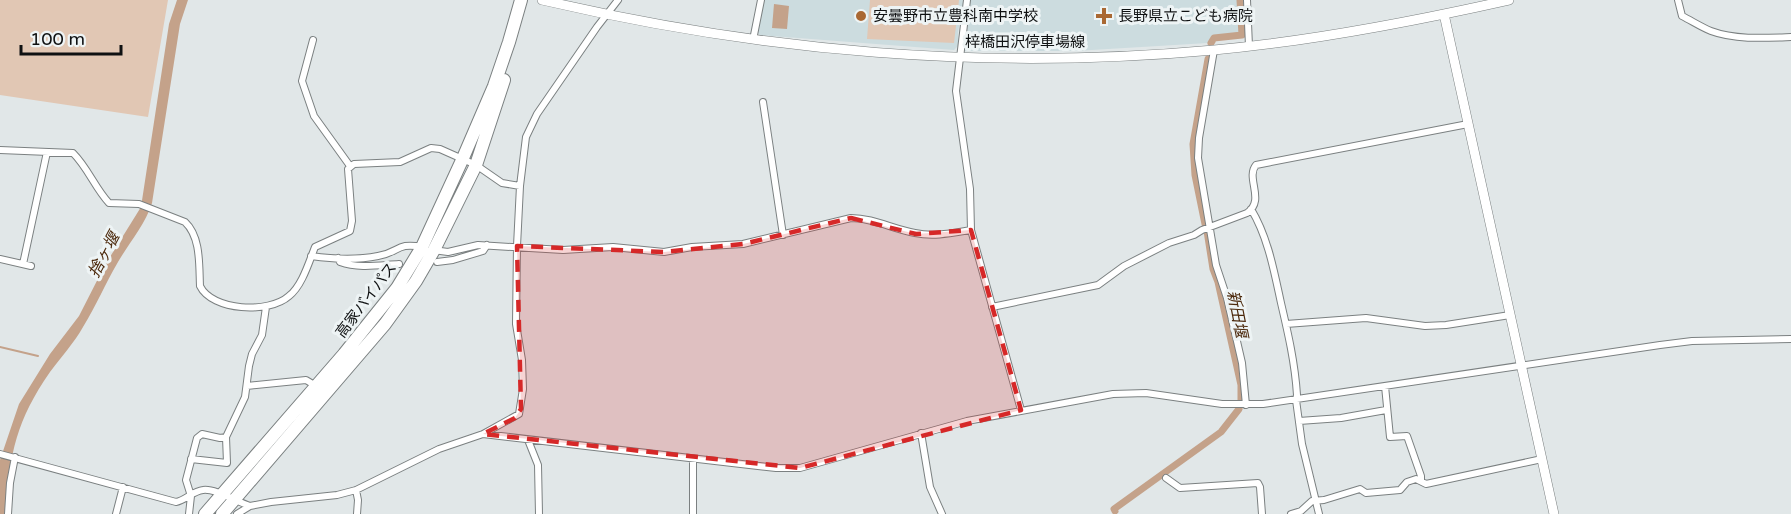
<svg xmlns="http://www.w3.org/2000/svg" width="1791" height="514" viewBox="0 0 1791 514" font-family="'Varela Round','Noto Sans JP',sans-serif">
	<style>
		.built { fill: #ccdcdf }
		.green { fill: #e1c7b4 }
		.water { fill: #c4a28a }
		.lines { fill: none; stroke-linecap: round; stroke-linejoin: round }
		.stream { stroke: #c4a28a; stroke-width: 2 }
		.canal { stroke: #c4a28a; stroke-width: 7 }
		.street-casing { stroke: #7b8081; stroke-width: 8 }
		.secondary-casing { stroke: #7b8081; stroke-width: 10 }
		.highway-casing { stroke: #7b8081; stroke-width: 14 }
		.street { stroke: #fff; stroke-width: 6 }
		.secondary { stroke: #fff; stroke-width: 9 }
		.highway { stroke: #fff; stroke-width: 12 }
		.marked { fill: #d62828; fill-opacity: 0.2; stroke: #d62828; stroke-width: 4.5; stroke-dasharray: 12 8; stroke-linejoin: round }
		.poi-dot { fill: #a96833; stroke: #eef4f5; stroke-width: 2 }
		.labels { text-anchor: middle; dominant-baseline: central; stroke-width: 6; stroke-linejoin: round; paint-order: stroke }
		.poi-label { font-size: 15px; fill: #0f1112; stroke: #eef4f5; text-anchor: start }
		.street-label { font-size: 15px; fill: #0f1112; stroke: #eef4f5 }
		.water-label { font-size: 16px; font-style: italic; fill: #4c290c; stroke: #eef4f5 }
	</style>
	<rect width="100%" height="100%" fill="#e1e7e8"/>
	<path class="built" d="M764,0h200l-6,32v14l-4,4 -194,-15 -3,-3z
		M970,0h268l1,31v3l-28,3 -3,6 -133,8h-110z"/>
	<path class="green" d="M0,0h168l-20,117 -148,-22z
		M870,0h89l-5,43 -87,-4z"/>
	<path class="water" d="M177,0h11l-8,24 -28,179c-7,22 -23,40 -34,59 -13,22 -22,44 -35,65 -9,16 -22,30 -33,45 -34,49 -41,83 -44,142h-6v-54l19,-56 31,-50 29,-38 26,-51 36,-58 28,-183z
		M774,4l15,2 -2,23 -15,-1z"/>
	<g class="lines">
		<path class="stream" d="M0,347l38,9"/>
		<path class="canal" d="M1211,43l3,-5 28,-3 -2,-35
			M1205,224l-10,-49 -2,-31 15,-85
			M1207,231l6,38 5,13 23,103v17
			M1115,511l-1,-2 107,-77 18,-23"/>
		<g class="street-casing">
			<path id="street" d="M967,0l-11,91 14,98 1,41 50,180
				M1247,0l2,46
				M1678,0l4,16c10,5 19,11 29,15 24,9 55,7 80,6
				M313,40l-11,41 12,35 36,50
				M753,40l8,-40
				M1214,50l-15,88 -1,20 18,107 11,33 15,65 4,42
				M763,102l20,133
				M0,150l73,3c15,15 22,35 36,50l30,1 46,18c16,15 14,43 15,64 12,25 69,28 89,10 13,-10 20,-34 26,-49l35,-16 2,-10 -4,-52 6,-5 46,-2 31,-14 9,1 36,16 26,18 18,3
				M1251,209c17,28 23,62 30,94 7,30 14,60 16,92l-1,5 6,44 17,70
				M433,250l15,2 30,-7 85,5 50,-3 51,5 28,-5 51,-3 108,-26c22,0 42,11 64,15 19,4 37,0 56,-3
				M311,256c21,3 47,4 67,0 23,-4 17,-14 45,-9
				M338,258l2,4c19,7 40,3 59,2
				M0,259l31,7
				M437,262l16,-2 30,-9 4,-6
				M23,264l24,-112
				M992,307l106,-22 26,-19 45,-23 25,-8 8,-5 45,-17c19,-13 -2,-35 9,-48l212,-41
				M1286,324l80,-6 59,8 21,-1 64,-10
				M247,386l59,-6 10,6
				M1385,386l5,51 17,-1 14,40v5
				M1299,421l42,-3 45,-8
				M921,433l9,54 12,27
				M483,434l293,34h24l167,-47 146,-27 33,-1 76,11h41l397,-59 32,-4 99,-2
				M528,440l10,25 1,49
				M0,454l176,48c10,-2 17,-11 27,-12 12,-2 34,12 47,16
				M191,459l36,4 -1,-26
				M693,459v55
				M1166,478l14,10 78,-5 2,4 2,27
				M356,490l2,10 -1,14
				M8,514l2,-31 5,-26
				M116,514l7,-27
				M189,514l2,-18 -5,-16 11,-42 5,-4 18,4 6,-1 19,-40 4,-31 3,-12 10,-19 4,-28
				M237,514l13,-8 21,-4 66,-7 19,-5 83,-41 44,-15 36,-20 4,-25 -1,-29 -6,-36 1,-78 3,-60 6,-49 11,-23 60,-87 21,-27
				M1291,514l10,-3 11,-10 12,-1 36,-11 6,4 34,-3 7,-8 9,-3 10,5 116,-25"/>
		</g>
		<g class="secondary-casing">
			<path id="secondary" d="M542,0c223,52 443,71 672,50 99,-9 197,-28 295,-50
				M1444,14l110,500"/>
		</g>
		<g class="highway-casing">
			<path id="highway" d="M205,514l139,-160 53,-66 25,-41 41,-89 31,-72 15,-44 12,-42
				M222,514l163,-190 31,-43 18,-31 42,-85 28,-85"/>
		</g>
		<use href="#street" class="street"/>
		<use href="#secondary" class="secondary"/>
		<use href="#highway" class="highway"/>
	</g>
	<path class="marked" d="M851,218l65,16 55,-4 50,180 -221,58 -317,-34 32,-16 6,-9 -4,-163 147,6 79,-8z"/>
	<g class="poi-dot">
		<circle cx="861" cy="16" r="6"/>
		<path d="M1101 7h6v6h6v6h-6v6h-6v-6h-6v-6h6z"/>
	</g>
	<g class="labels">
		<g class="poi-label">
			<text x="873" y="16">安曇野市立豊科南中学校</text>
			<text x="1118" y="16">長野県立こども病院</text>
		</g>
		<g class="street-label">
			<text x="1025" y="42">梓橋田沢停車場線</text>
			<text transform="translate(366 300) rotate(-53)">高家バイパス</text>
		</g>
		<g class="water-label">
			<text transform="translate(104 255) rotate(-62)">捨ヶ堰</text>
			<text transform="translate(1237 314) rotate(79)">新田堰</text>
		</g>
	</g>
	<path d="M21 45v9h100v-9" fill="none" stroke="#0f1112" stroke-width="3"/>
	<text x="30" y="45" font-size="18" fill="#0f1112" stroke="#eef4f5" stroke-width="4.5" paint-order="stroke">100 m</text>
</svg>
